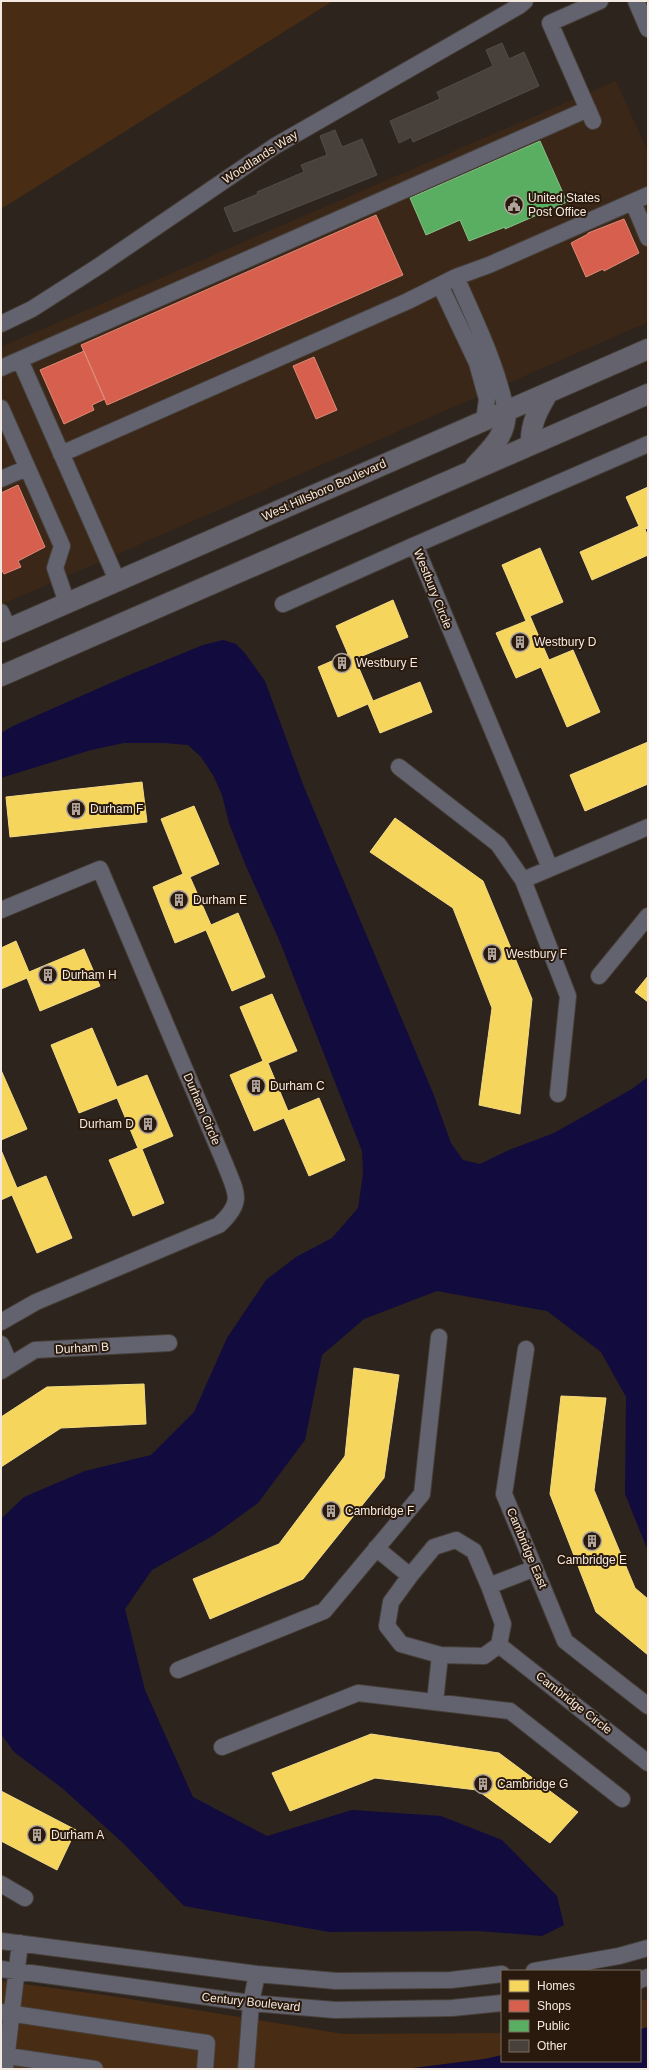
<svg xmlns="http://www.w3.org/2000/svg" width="649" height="2070" viewBox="0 0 649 2070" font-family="Helvetica,sans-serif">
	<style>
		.built { fill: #3b2717 }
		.green { fill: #482c13 }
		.water { fill: #120b3e }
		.homes { fill: #f6d55c; stroke: #f5db84 }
		.shops { fill: #d6604d; stroke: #df8979 }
		.public { fill: #5aae61; stroke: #88c087 }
		.building { fill: #48403a; stroke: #544c46 }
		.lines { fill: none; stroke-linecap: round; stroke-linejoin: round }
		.minor-casing { stroke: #47403a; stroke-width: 18 }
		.major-casing { stroke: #47403a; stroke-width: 22 }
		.minor { stroke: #63636f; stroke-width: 16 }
		.major { stroke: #64626d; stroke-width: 20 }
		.labels { text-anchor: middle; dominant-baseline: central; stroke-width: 4; stroke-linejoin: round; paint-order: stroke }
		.street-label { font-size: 12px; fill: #f4e9e0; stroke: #2a1a0d }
		.poi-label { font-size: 12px; fill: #f4e9e0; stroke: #2a1a0d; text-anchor: start }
	</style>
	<rect width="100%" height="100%" fill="#2d241d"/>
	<path class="built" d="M616,81l32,71v170l-647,283v-258z"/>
	<path class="green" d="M1,1h332l-332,208z
		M1,1981l111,15 231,38 159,-1v28h138v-60l8,-2v70h-647z"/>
	<path class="water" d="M223,640l13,4 8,8 21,29 39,106 129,306 18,50 12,17 17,4 29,-14 45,-17 78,-44 16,-12v474l-23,-57 1,-97 -25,-45 -54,-41 -110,-20 -73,28 -42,36 -17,85 -47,63 -44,32 -62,35 -27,39 20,81 48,107 74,39 85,-26 89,6 61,24 55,56 7,29 -22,11 -64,-5 -149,1 -145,-26 -61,-63 -61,-55 -48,-36 -13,-18v-215l23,-22 61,-26 66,-16 43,-43 33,-74 39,-58 30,-23 36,-19 26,-30 5,-34 -1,-23 -82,-209 -35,-78 -16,-41 -7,-28 -9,-20 -12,-18 -13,-12 -23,-2h-41l-33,7 -90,28v-45l12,-7 109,-48 81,-33z
		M648,2027v42h-272l37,-1 71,-9 18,-4v6h138v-32z"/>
	<path class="homes" d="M648,487v41l-3,1 3,8v18l-56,25 -12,-28 59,-26 -13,-29z
		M540,548l23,54 -33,14 19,44 24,-10 27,62 -33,15 -26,-60 -25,11 -20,-45 30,-12 -24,-56z
		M393,600l15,37 -53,22 18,42 47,-19 12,30 -52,21 -12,-29 -30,13 -20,-50 30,-13 -12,-28z
		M648,742v42l-63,27 -15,-36z
		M142,782l5,40 -137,15 -4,-40z
		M194,806l25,58 -29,13 21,48 27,-12 27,64 -33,14 -26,-61 -31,13 -22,-56 30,-13 -22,-55z
		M395,818l88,63 49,118 -12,115 -41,-9 13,-97 -39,-100 -83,-56z
		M16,941l13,31 55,-23 16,37 -60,25 -13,-33 -26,11v-41z
		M648,976v26l-13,-10z
		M272,994l25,57 -29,12 20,48 31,-13 26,62 -36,16 -25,-58 -30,13 -24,-56 33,-14 -23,-54z
		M92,1028l25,59 30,-12 26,61 -31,13 22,54 -31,13 -24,-56 29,-12 -21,-50 -38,15 -28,-68z
		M1,1070l26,59 -26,11z
		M1,1150l16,38 29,-12 26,62 -35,15 -25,-58 -11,5z
		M354,1368l45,7 -15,103 -81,101 -93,40 -17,-40 86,-35 66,-88z
		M144,1384l2,40 -85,4 -60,39v-50l46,-30z
		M561,1396l45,2 -12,92 41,98 13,11v56l-52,-43 -46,-118z
		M371,1734l128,19 79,59 -28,31 -73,-53 -102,-12 -85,33 -18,-38z
		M1,1791l75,39 -19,40 -56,-29z"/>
	<path class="shops" d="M376,215l27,60 -296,130 -26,-60z
		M624,219l15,34 -35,18 -1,-2 -17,8 -15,-34 17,-9v-1z
		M84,351l21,48 -13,6 2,5 -30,14 -24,-54z
		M314,357l23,53 -21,9 -23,-53z
		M18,485l27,62 -27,14 3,6 -17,7 -3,-5v-76z"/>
	<path class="public" d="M540,141l27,61 -62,27v-2l-36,14 -9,-21 -34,15 -16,-37z"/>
	<path class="building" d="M502,43l7,16 15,-7 15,34 -126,56 -2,-5 -12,6 -9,-22 50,-22 -3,-7 56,-26 -7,-16z
		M335,130l7,17 20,-8 15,36 -143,57 -10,-24 34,-14 -1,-2 47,-20 -3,-7 26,-10 -7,-19z"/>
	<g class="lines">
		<g class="minor-casing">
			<path id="minor" d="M636,1l12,28
				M593,121l-43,-98 50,-22
				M633,202l15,36
				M456,277c19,44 41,87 50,134
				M440,285l37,78 10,36 -3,22
				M1,324l31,-15 67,-43 176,-120 244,-140 6,-5
				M20,360l97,220
				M1,368l587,-259
				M1,408l61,138 -7,22 12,35
				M61,454l347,-153 48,-24 33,-12 159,-70
				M1,479l26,-11
				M283,604l132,-59
				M1,612l7,16
				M399,767l99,77 25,36 45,116 -10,98
				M550,868l-135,-323 233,-101
				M523,880l125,-53
				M1,910l99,-41 125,295c11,29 20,37 -6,61l-183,77 -35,20
				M599,976l49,-60
				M1,1344l9,21
				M526,1349l-22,145 61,147 83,65
				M1,1371l34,-21 134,-7
				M456,1540l18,11 15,35 14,38 -4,21 -15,11 -44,-1 -39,-11 -14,-18 4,-24 19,-26 24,-29z
				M376,1548l34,28
				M489,1586l46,-18
				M499,1645l149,118
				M178,1670l146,-59 98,-117 17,-157
				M435,1702l5,-47
				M222,1747l136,-54 152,18 112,88
				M1,1884l24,14
				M1,1941l256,33 79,7 115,-1 51,-6
				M1,1969l250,34 84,7 117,-2 50,-5
				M534,1971l85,-15 29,-8
				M640,1980l8,-3
				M1,2012l206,31 -2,26
				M1,2055l94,14
				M5,2069l15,-126
				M246,2069l5,-66 6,-29"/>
		</g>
		<g class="major-casing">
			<path id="major" d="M531,444c-1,-20 7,-34 17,-51
				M475,466c16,-18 31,-29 31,-55
				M1,632l647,-283
				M1,676l647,-282"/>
		</g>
		<use href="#minor" class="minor"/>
		<use href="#major" class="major"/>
	</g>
	<defs>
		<g id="civic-ring" transform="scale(1)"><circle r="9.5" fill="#2a1a0d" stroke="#aea49c" stroke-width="1.5"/><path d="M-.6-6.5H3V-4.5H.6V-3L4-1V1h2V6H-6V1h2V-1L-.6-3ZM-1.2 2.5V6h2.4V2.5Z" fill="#aea49c"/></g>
		<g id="building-ring" transform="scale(1)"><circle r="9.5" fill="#2a1a0d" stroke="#aea49c" stroke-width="1.5"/><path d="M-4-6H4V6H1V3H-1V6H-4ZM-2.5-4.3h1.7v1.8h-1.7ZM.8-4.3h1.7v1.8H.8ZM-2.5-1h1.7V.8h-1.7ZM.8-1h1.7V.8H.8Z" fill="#aea49c"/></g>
	</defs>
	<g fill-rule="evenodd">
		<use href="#civic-ring" x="514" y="205"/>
		<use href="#building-ring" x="520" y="642"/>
		<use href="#building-ring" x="342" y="663"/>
		<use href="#building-ring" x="76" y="809"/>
		<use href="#building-ring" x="179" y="900"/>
		<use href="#building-ring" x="492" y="954"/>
		<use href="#building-ring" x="48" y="975"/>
		<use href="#building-ring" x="256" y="1086"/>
		<use href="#building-ring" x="148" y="1124"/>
		<use href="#building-ring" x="331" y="1511"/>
		<use href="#building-ring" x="592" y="1541"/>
		<use href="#building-ring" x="483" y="1784"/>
		<use href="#building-ring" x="37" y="1835"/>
	</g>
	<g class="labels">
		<g class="street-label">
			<text transform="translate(260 157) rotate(-33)">Woodlands Way</text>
			<text transform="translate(324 490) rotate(-24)">West Hillsboro Boulevard</text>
			<text transform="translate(433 589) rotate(68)">Westbury Circle</text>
			<text transform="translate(202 1109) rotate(67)">Durham Circle</text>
			<text transform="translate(82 1348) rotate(-3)">Durham B</text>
			<text transform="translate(527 1548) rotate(67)">Cambridge East</text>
			<text transform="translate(574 1703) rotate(38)">Cambridge Circle</text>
			<text transform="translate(251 2002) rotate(6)">Century Boulevard</text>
		</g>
		<g class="poi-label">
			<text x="528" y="198">United States<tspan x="528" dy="14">Post Office</tspan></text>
			<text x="534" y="642">Westbury D</text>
			<text x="356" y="663">Westbury E</text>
			<text x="90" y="809">Durham F</text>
			<text x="193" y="900">Durham E</text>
			<text x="506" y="954">Westbury F</text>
			<text x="62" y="975">Durham H</text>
			<text x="270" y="1086">Durham C</text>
			<text x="134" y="1124" text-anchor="end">Durham D</text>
			<text x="345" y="1511">Cambridge F</text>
			<text x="592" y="1560" text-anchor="middle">Cambridge E</text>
			<text x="497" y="1784">Cambridge G</text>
			<text x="51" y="1835">Durham A</text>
		</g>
	</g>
	<rect width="649" height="2070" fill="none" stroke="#f4e9e0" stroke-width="4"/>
	<rect x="501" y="1970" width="140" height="92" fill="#2a1a0d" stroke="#7b6d61"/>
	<rect x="509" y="1980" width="20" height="12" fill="#f6d55c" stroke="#7b6d61"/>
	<text x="537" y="1990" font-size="12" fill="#f4e9e0">Homes</text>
	<rect x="509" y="2000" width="20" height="12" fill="#d6604d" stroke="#7b6d61"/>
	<text x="537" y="2010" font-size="12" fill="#f4e9e0">Shops</text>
	<rect x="509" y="2020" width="20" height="12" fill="#5aae61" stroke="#7b6d61"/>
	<text x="537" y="2030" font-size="12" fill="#f4e9e0">Public</text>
	<rect x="509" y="2040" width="20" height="12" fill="#48403a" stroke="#7b6d61"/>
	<text x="537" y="2050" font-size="12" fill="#f4e9e0">Other</text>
</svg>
